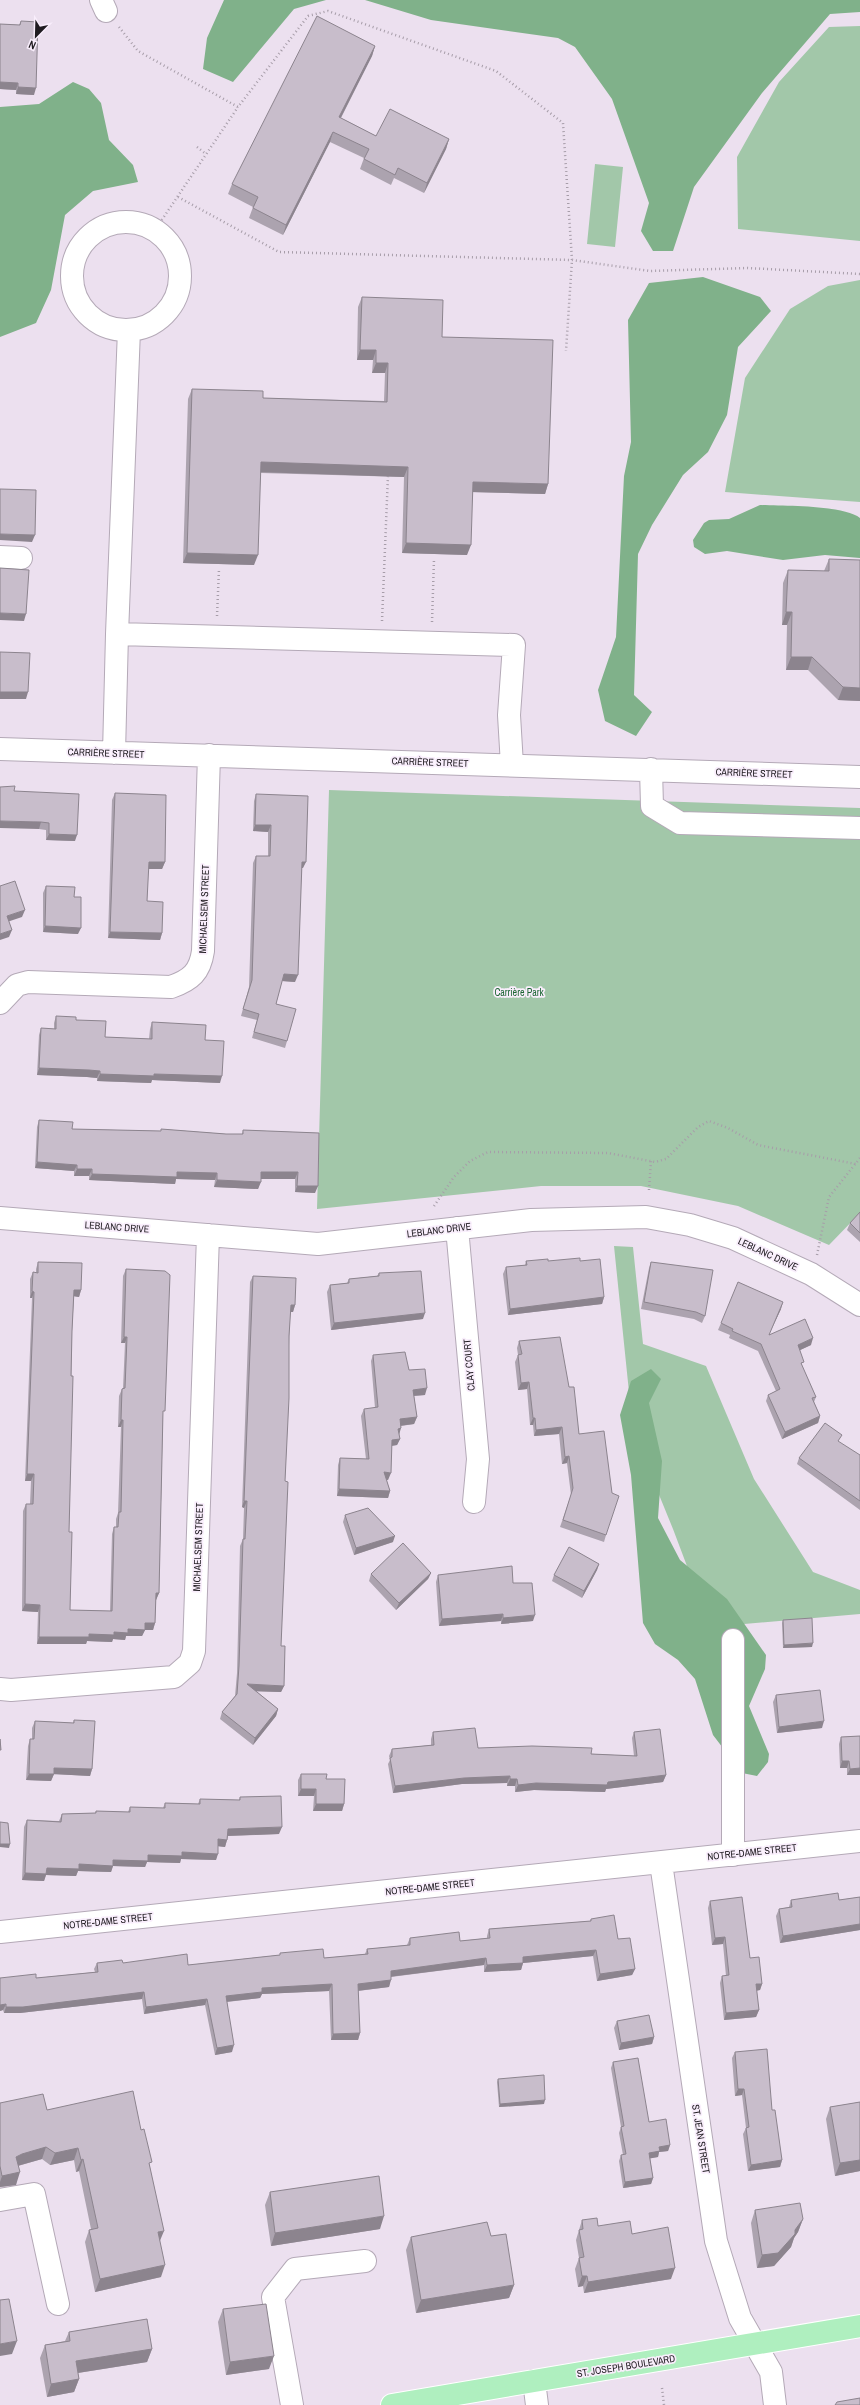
<svg xmlns="http://www.w3.org/2000/svg" width="860" height="2405" viewBox="0 0 860 2405" font-family="'Archivo Narrow',sans-serif">
	<style>
		.green { fill: #a2c7a9 }
		.forest { fill: #80b18a }
		.lines { fill: none; stroke-linecap: round; stroke-linejoin: round }
		.minor-casing { stroke: #b4a9b7; stroke-width: 24 }
		.major-casing { stroke: #fff; stroke-width: 24 }
		.path { stroke: #a79da9; stroke-width: 2.5; stroke-dasharray: 1 3; stroke-linecap: butt }
		.minor { stroke: #fff; stroke-width: 22 }
		.major { stroke: #afefbf; stroke-width: 22 }
		.wall { fill: #aca3af }
		.shaded-wall { fill: #8c848e }
		.building { fill: #c8bdcb; stroke: #8c848e }
		.labels { text-anchor: middle; dominant-baseline: central; stroke-width: 3.5; stroke-linejoin: round; paint-order: stroke }
		.street-label { font-size: 10px; fill: #1f1b20; stroke: #f9eefc }
		.park-label { font-size: 10px; fill: #1e6735; stroke: #f9eefc }
	</style>
	<rect width="100%" height="100%" fill="#ece0ef"/>
	<path class="green" d="M860,26v215l-122,-12 -1,-72 42,-75 50,-55z
		M595,164l28,3 -8,80 -28,-3z
		M860,280v222l-135,-10 20,-114 45,-69 38,-23z
		M329,790l531,18v405l-31,32 -91,-39 -97,-20h-100l-224,23z
		M614,1246l19,1 10,97 63,22 48,113 59,93 47,18v24l-150,13 -37,-98 -40,-98z"/>
	<path class="forest" d="M224,0h102l-32,9 -61,73 -30,-13 4,-31z
		M365,0h495v12l-30,2 -68,79 -68,94 -21,64h-20l-12,-20 8,-28 -37,-104 -37,-52 -17,-9 -127,-18z
		M73,82l16,7 12,14 8,37 24,25 5,17 -45,9 -28,24 -14,75 -15,33 -36,14v-230l39,-3z
		M703,277l57,20 11,14 -33,36 -11,68 -19,37 -25,23 -31,50 -14,29 -4,141 18,17 -16,24 -31,-15 -7,-31 18,-53 8,-161 7,-34 -3,-122 21,-37z
		M760,505c24,1 84,0 100,13v40l-35,-3 -42,5 -56,-9 -22,3 -11,-7 -1,-7 11,-17 5,-3 20,-1z
		M651,1369l10,10 -12,24 13,58 -4,57 22,42 47,39 39,56 -1,14 -16,37 20,48 -1,8 -11,14 -15,-3 -29,-38 -18,-56 -17,-19 -23,-16 -12,-21 -12,-148 -11,-60 11,-34z"/>
	<g class="lines">
		<g class="minor-casing">
			<path id="minor" d="M101,0l5,11
				M72 276a54 54 0 1 1 108 0a54 54 0 1 1-108 0Z
				M0,557l21,1
				M117,634l397,11 -5,70 3,50
				M0,749l860,28
				M114,753l3,-119 12,-304
				M651,769l1,37 28,17 180,5
				M0,1003l17,-18 11,-3 143,5c20,-7 29,-15 32,-36l6,-196
				M0,1218l318,26 213,-24 115,-3 44,8 43,13 78,36 49,31
				M457,1228l21,231 -4,43
				M0,1689l11,1 163,-13 16,-14 4,-12 14,-416
				M733,1855v-215
				M661,1863l55,378 24,77 31,54 4,33
				M0,1932l860,-91
				M0,2200l34,-6 24,110
				M534,2381l3,24
				M292,2405l-19,-108 22,-28 70,-8"/>
		</g>
		<g class="major-casing">
			<path id="major" d="M392,2405l468,-79"/>
		</g>
		<path class="path" d="M119,27l19,24 100,56 70,-91 20,-5 168,60 67,52 9,137 -6,91
			M197,147l9,7
			M178,197l101,55 293,8 78,11 98,-3 112,6
			M155,230l83,-123
			M217,616l2,-47
			M382,621l6,-146
			M432,622l2,-63
			M649,1190l2,-29
			M434,1206l20,-29 16,-16 18,-9 120,1 47,9 11,-3 32,-32 11,-6 19,7 30,17 98,19
			M817,1255l12,-58 31,-39
			M662,2388l2,17"/>
		<use href="#minor" class="minor"/>
		<use href="#major" class="major"/>
	</g>
	<path class="wall" d="M21,21l13,74 -18,-1v-4l-16,-1v-65l19,1z
		M375,46l-3,10 -31,62 35,18 73,3 -3,10 -22,44 -30,-15 -3,7 -31,-16 4,-11 -34,-16 -47,93 -34,-17 4,-11 -25,-13 4,-10z
		M362,297l80,40 106,147 -3,10 -72,-2 -6,63 -65,-2 2,-76 -143,-4 -7,92 -71,-2 5,-164 4,-10 71,9 121,3 1,-28h-13l1,-13h-16l1,-53z
		M829,559l31,142 -22,-1 -30,-30h-22l1,-45h-5l1,-42 5,-13 36,1z
		M14,791l61,50 -29,-1v-10l-7,-1z
		M115,793l50,69 -3,7h-14l-1,32 15,32 -2,7 -52,-2 4,-138z
		M256,794l47,74h-1l-7,114 -13,-1 -6,23 11,37 -2,7 -33,-10 5,-18 -16,-4 8,-29 4,-124 3,-7h12v-24l-15,-1 1,-30z
		M46,886l28,11 4,37 -35,-2v-39z
		M56,1016l20,4 29,17 44,2 1,-10 2,-7 53,18 15,43 -68,-3 -1,3 -54,-2v-3l-10,-1 -50,-2 2,-40 2,-7 13,1v-6z
		M39,1120l33,9 89,2v-2l65,5h16l1,-4 76,3 -4,60 -20,-1v-13h-34l-3,10 -44,-2 1,-7 -39,-1 -1,5 -86,-4v-4h-15v-5l-39,-3 2,-41z
		M860,1212v30l-13,-12 3,-7z
		M526,1261h54l24,36 -2,7 -94,11 -5,-41 3,-7 19,-2z
		M38,1262l43,28 -2,7 -5,-1 -2,35 -3,201 1,78 40,1 2,-77 2,-7h2v-8l2,-6 3,-86h-3l1,-31 3,-7 1,-1 2,-45h-4l2,-67 3,-7 37,147 -4,177 -3,7 -1,23 -2,7h-8l-3,6h-16l-1,4 -12,-1 -1,3 -25,-1 -1,3h-49l1,-32 -16,-1 1,-100 3,-7h4l1,-23h-6l7,-183h-2v-19l3,-7 3,1v-4z
		M651,1262l54,54 -3,7 -8,-4 -53,-10 8,-41z
		M379,1273l44,46 -92,11 -4,-38 3,-7 17,-2 2,-4 28,-3z
		M253,1276l42,29 -2,7h-3l-5,169 -4,165 3,40 -3,6 -25,-1 22,18 -2,7 -23,29 -33,-26 2,-7 13,-16 2,-23 3,-127 3,-7 1,-31 -2,-1 8,-225z
		M781,1309l-12,25 42,11 -11,5 2,16 14,31 -2,5 6,14 -2,7 -36,16 -16,-38 2,-6 8,-4 -18,-40 -29,-13 1,-3 -12,-5 3,-7z
		M519,1341l50,46 10,47 27,101 -2,7 -44,-15 11,-32 -4,-32 -5,1 -3,-30 -25,2 -1,-11h-3l-3,-36 -9,1 -3,-28 3,-7 -1,-7z
		M373,1355l36,15 16,25 -11,1 3,21 -3,7 -13,2 -2,8 1,5 -3,6 -5,1 -4,34 -2,-1 4,12 -2,7 -51,-2 1,-31 2,-7 26,1 -5,-43 3,-7 11,-1 -4,-47z
		M860,1455v55l-63,-46 2,-6z
		M345,1515l48,27 -39,13 -11,-33z
		M599,1564l-2,6 -15,28 -30,-17 2,-6z
		M431,1573l-3,6 -32,31 -27,-29 2,-7z
		M438,1575l75,8 20,38 -32,3v-3l-62,5 -3,-44z
		M783,1620l29,27 -29,1 -1,-25z
		M776,1695l46,33 -45,5 -4,-31z
		M74,1720l18,49 -2,7 -36,-2 -3,7 -25,-1 2,-34 2,-7h2v-11l3,-7 38,2z
		M433,1732l45,16 156,8 -2,-18 2,-6 32,43 -3,7 -57,7 -1,3 -71,-2 -19,2v-6h-8v-3l-45,1 -69,9 -5,-29 2,-4 -1,-4 3,-7 39,-4v-6z
		M860,1736v39h-13v-7h-7l-1,-24 2,-7z
		M301,1774l25,5 18,25 -2,7h-29l1,-15h-16v-16z
		M240,1797l39,37 -51,2 -3,11 -7,-1 -2,14 -35,-1 -1,4 -33,-1 -2,5 -32,-1 -2,6 -33,-1 -2,5 -30,-1 -2,6 -22,-1 2,-53 3,-7 32,1 3,-7 33,-1 1,-2 32,1 2,-5 33,1 2,-5 33,1 2,-5 39,1z
		M860,1897v33l-80,13 -4,-27 3,-7 10,-2 2,-7h48z
		M710,1901l40,57 12,26 -2,6 -4,1 3,19 -3,7 -32,3 -4,-37 2,-7h4l-3,-32 -11,1 -4,-37z
		M591,1919l27,20 17,30 -3,6 -35,6 -4,-25 -70,7 -2,7 -37,2v-7l-93,12 -2,10 -31,4 2,42 -2,7h-27l-2,-49 -67,3 -2,4 -33,4 5,50 -17,3 -10,-50 -61,9 -2,-15 -122,14h-16l-1,-3 -3,1v-33h36l59,-6 -1,-3 3,-6 91,2 92,-10v-2l44,5 41,-4 2,-5 40,-4 3,-7 50,3 27,-3v-2l2,-7 101,-8z
		M617,2021l37,16 -2,7 -33,6 -5,-22z
		M735,2052l37,58 10,50 -2,7 -32,4 -5,-37 3,-6 -4,-33 -7,1 -3,-38z
		M613,2062l36,60 21,23 -2,6 -9,1 -1,5 -8,1 3,20 -2,6 -28,4 -4,-27 2,-6h2l-4,-22 2,-6 -10,-59z
		M498,2079l46,25 -45,3 -2,-25z
		M860,2102v69l-25,5 -9,-57 4,-12z
		M0,2103l47,7 94,20 9,37 10,74 1,36 -66,15 -10,-50 4,-12 2,-1 -12,-58 -3,1 -2,-12 -24,5 -8,-6 -24,7 -2,19 -16,2z
		M270,2192l110,37 -109,17 -6,-41z
		M755,2210l48,9 -5,13 -4,6 -3,9 -17,19 -17,2 -6,-45z
		M582,2220l16,6 34,8 39,45 -87,14 -1,-7 -5,1 -3,-18 4,-11 -3,-18z
		M491,2236l23,49 -5,13 -93,15 -10,-63 5,-13z
		M223,2309l46,60 -43,6 -8,-53z
		M69,2332l83,17 -5,13 -69,11 1,6 -5,13 -27,5 -7,-39 5,-13 20,-4z"/>
	<path class="shaded-wall" d="M375,46l-3,10 -36,71 3,-10z
		M0,82l18,1 -2,7 -16,-1z
		M18,87l18,1 -2,7 -18,-1z
		M333,132l-3,10 -47,93 3,-10z
		M449,139l-3,10 -22,44 3,-10z
		M360,350h16l-3,10h-16z
		M376,363h12l-3,10h-13z
		M261,462l147,5 -4,10 -147,-5z
		M473,482l75,2 -3,10 -76,-2z
		M0,534l35,1 -3,7 -32,-2z
		M406,543l65,2 -4,10 -65,-2z
		M187,553l71,2 -4,10 -71,-2z
		M786,612h6l-5,13h-5z
		M0,613l26,1 -2,7 -24,-1z
		M791,657h21l-4,13h-22z
		M843,687l17,1v13l-22,-1z
		M0,692h28l-2,7h-26z
		M0,821l41,1 -2,7 -39,-1z
		M255,825h16l-3,7 -15,-1z
		M49,834l28,1 -2,6 -29,-1z
		M149,862h16l-3,7h-16z
		M302,862h4l-3,6h-4z
		M25,910l-3,7 -18,6 3,-7z
		M45,926l36,2 -3,6 -35,-2z
		M12,930l-3,7 -9,3v-6z
		M110,932l52,1 -2,7 -52,-2z
		M284,974l14,1 -3,7 -13,-1z
		M39,1068l50,2 11,1 -3,7 -10,-1 -50,-2z
		M100,1074h54l68,2 -2,7 -68,-3 -1,3 -54,-2z
		M37,1162l40,3 -3,6 -39,-3z
		M77,1169h15l-3,7h-15z
		M177,1172l40,1 -2,7 -39,-1 -1,5 -86,-4 3,-6z
		M261,1172h37l-3,7h-37z
		M217,1180l44,2 -3,7 -44,-2z
		M297,1186h21l-3,7 -20,-1z
		M74,1290h7l-2,7 -7,-1z
		M32,1291l2,1 -2,6h-2z
		M604,1297l-2,7 -94,11 2,-6z
		M783,1302l-2,7 -15,32 3,-6z
		M291,1305h4l-2,7h-5z
		M425,1313l-2,6 -92,11 3,-7z
		M124,1337h3l-2,6h-4z
		M813,1338l-2,7 -15,7 2,-7z
		M529,1382l-2,7 -9,1 3,-7z
		M427,1388l-2,7 -14,1 2,-6z
		M820,1416l-2,7 -36,16 3,-7z
		M417,1417l-3,7 -16,2 2,-7z
		M533,1418h2l-2,7h-3z
		M121,1420h2l-2,7h-3z
		M562,1427l-3,7 -25,2 2,-6z
		M401,1428l-2,7 -1,-6z
		M400,1439l-3,6 -8,1 3,-6z
		M569,1456l-2,7 -5,1 3,-7z
		M384,1472l7,1 -3,7 -6,-1z
		M27,1474h7l-3,7h-6z
		M339,1489l51,2 -2,7 -51,-2z
		M244,1501h3l-3,7 -2,-1z
		M395,1536l-2,6 -39,13 2,-7z
		M599,1564l-2,6 -15,28 2,-7z
		M431,1573l-3,6 -32,31 3,-7z
		M156,1593h3l-3,7h-2z
		M25,1604l15,1 -2,7 -16,-1z
		M503,1614l-2,7 -62,5 3,-7z
		M535,1615l-2,6 -32,3 2,-6z
		M145,1623h10l-2,7h-8l-3,6h-16l-1,4 -12,-1 -1,3 -25,-1 -1,3h-49l2,-7 75,-5z
		M813,1643l-1,4 -29,1 1,-3z
		M247,1684l37,2 -3,6 -36,-1z
		M278,1709l-2,7 -23,29 2,-7z
		M824,1721l-2,7 -45,5 2,-6z
		M842,1761h7l-2,7h-7z
		M54,1768l38,1 -2,7 -38,-2z
		M860,1768v7h-13l3,-6z
		M29,1774h25l-3,7 -25,-1z
		M666,1775l-3,7 -57,7 -1,3 -71,-2 -19,2 3,-7 18,-2 72,-1z
		M510,1776l-3,7 -45,1 -69,9 2,-7 69,-8z
		M510,1779h7l-2,7h-8z
		M301,1789h15l-2,7h-16z
		M316,1804h28l-2,7h-29z
		M282,1827l-3,7 -53,2 2,-7z
		M218,1839l9,1 -2,7 -9,-1z
		M0,1844h10l-1,4 -9,-1z
		M182,1852l36,2 -2,6 -35,-1 -1,4 -33,-1 -2,5 -32,-1 -2,6 -33,-1 -2,5 -30,-1 -2,6 -22,-1 3,-7 22,-5 32,-4 69,-9z
		M860,1924v6l-80,13 3,-7z
		M725,1937l-2,7 -11,1 3,-7z
		M596,1950l-3,6 -70,7 -2,7 -37,2 3,-7 36,-8z
		M486,1958l-2,7 -96,12 3,-6z
		M635,1969l-3,6 -35,6 3,-7z
		M391,1980l-2,7 -33,4 2,-7z
		M332,1984l-3,7 -67,3 -2,4 -36,4 2,-6 36,-8z
		M756,1984h6l-2,6 -7,1z
		M144,1992l-2,7 -122,14h-16l2,-6z
		M207,1999l-2,6 -61,9 2,-7z
		M6,2004l-3,6 -3,1v-6z
		M759,2010l-3,7 -32,3 2,-7z
		M360,2033l-2,7h-27l2,-6z
		M654,2037l-2,7 -33,6 2,-7z
		M234,2045l-2,7 -17,3 2,-7z
		M738,2089h6l-2,6 -7,1z
		M545,2100l-1,4 -45,3 1,-3z
		M670,2145l-2,6 -9,1 -1,5 -11,2 2,-6 10,-6z
		M46,2147l-4,12 -25,7 -1,-9 6,-3z
		M78,2148l-4,12 -24,5 5,-12z
		M83,2159l-4,12 -3,1 5,-12z
		M782,2160l-2,7 -32,4 3,-6z
		M860,2160v11l-25,5 5,-13z
		M20,2172l-4,13 -16,2v-5l2,-6z
		M653,2178l-2,6 -28,4 2,-6z
		M384,2216l-4,13 -109,17 4,-13z
		M803,2219l-5,13 -4,6 -3,9 -17,19 -17,2 5,-13 33,-25z
		M164,2231l-5,12 -1,-11z
		M165,2265l-4,12 -66,15 5,-13z
		M675,2268l-4,11 -87,14 4,-11z
		M582,2276h5l-4,10 -5,1z
		M514,2285l-5,13 -93,15 5,-13z
		M17,2341l-5,13 -12,2v-12z
		M152,2349l-5,13 -76,12 5,-13z
		M274,2356l-5,13 -43,6 4,-13z
		M79,2379l-5,13 -27,5 4,-13z"/>
	<path class="building" d="M317,16l58,30 -36,71 37,19 14,-27 59,30 -22,44 -29,-15 -3,7 -31,-16 5,-10 -36,-17 -47,93 -33,-17 5,-11 -26,-13z
		M21,21l17,1 -2,66 -18,-1v-4l-18,-1v-58l20,1z
		M362,297l81,3 -1,37 111,3 -5,144 -75,-2 -2,63 -65,-2 2,-76 -147,-5 -3,93 -71,-2 5,-164 71,2v7l124,4 1,-39h-12v-13h-16z
		M0,489l36,1 -1,45 -35,-1z
		M829,559l31,1v128l-17,-1 -31,-30h-21l1,-45h-6l2,-42 41,1z
		M0,568l29,2 -3,44 -26,-1z
		M0,652l30,1 -2,39h-28z
		M15,786l-1,5 65,3 -2,41 -28,-1v-11l-8,-1 -41,-1v-34z
		M115,793l51,2 -1,67h-16l-2,39 16,1 -1,31 -52,-1z
		M256,794l52,2 -2,66h-4l-4,113 -14,-1 -8,30 20,5 -9,32 -33,-9 5,-18 -16,-5 9,-29 4,-124h14l1,-31h-16z
		M15,881l10,29 -18,6 5,14 -12,4v-48z
		M46,886l29,1 -1,10h7v31l-36,-2z
		M56,1016l20,1v3l30,1 -1,16 47,2v-17l54,3 -1,15 19,1 -2,35 -68,-2v2l-54,-2v-3l-11,-1 -50,-2 2,-40 15,1z
		M39,1120l34,2 -1,7 89,2v-2l65,5h17v-4l76,3 -1,53h-21l1,-14h-37v10l-44,-2v-7l-40,-1v5l-85,-3v-5h-15v-4l-40,-3z
		M860,1212v21l-10,-10z
		M580,1258v3l20,-2 4,38 -94,12 -4,-42 21,-2 -1,-4 22,-2v2z
		M38,1262l44,1 -1,27h-7l-2,41 -1,45h2l-4,156h3l-2,78 42,1 2,-84h4l1,-15h2l2,-92h-2l1,-31 3,-1 2,-51h-3l2,-68 39,2 5,4 -5,136h-2l-4,182h-3l-1,30h-10v7l-17,-1v4l-14,-1v3l-25,-1v3h-50l1,-32 -15,-1 1,-100h7l1,-30h-7l7,-182 -2,-1 1,-19 5,1z
		M651,1262l62,8 -8,46 -9,-4 -52,-10z
		M421,1271l4,42 -91,10 -4,-38 19,-2v-4l30,-3v-3z
		M253,1276l43,2 -1,27h-4l-2,31v62l-4,83 3,1 -7,164h4l-1,40 -37,-2 31,25 -23,29 -33,-26 15,-18 2,-28 4,-127h2l2,-38h-3z
		M738,1282l45,20 -14,33 36,-16 8,19 -15,7 6,17 -3,1 15,34 -4,1 8,18 -35,16 -17,-37 12,-6 -19,-45 -29,-13 1,-2 -12,-6z
		M560,1337l9,50h5l5,47 25,-3 8,62 7,3 -13,39 -43,-15 10,-32 -4,-32 -4,1 -3,-30 -26,3 -1,-12h-2l-4,-36 -8,1 -3,-28 4,-1 -3,-13z
		M405,1352l4,18 16,-1 2,19 -14,2 4,27 -17,2 1,9 -3,1 2,10 -8,1 -1,33 -7,-1 6,19 -51,-2 1,-31 29,1 -5,-50 14,-2 -5,-52z
		M825,1423l17,12 -4,6 22,14v46l-61,-43z
		M368,1508l27,28 -39,12 -11,-33z
		M403,1543l28,30 -32,30 -28,-29z
		M569,1547l30,17 -15,27 -30,-16z
		M512,1566l1,17h19l3,32 -32,3v-4l-61,5 -4,-44z
		M812,1618l1,25 -29,2 -1,-25z
		M820,1690l4,31 -45,6 -3,-32z
		M74,1720l21,1 -3,48 -38,-1v6h-25l1,-35h4l1,-18 39,2z
		M475,1728l3,20 54,-2 60,2 -1,6 46,2 -3,-24 26,-3 6,46 -58,7 -1,3 -71,-2 -18,2 -1,-6h-7v-3l-46,2 -69,8 -5,-28 2,-1v-8l42,-4 -1,-13z
		M860,1736v32l-10,1 -1,-8h-7l-1,-24z
		M0,1739l1,11h-1z
		M301,1774h26l-1,5h19l-1,25h-28v-15h-15z
		M281,1796l1,31 -54,2 -1,11 -9,-1v15l-36,-2v4l-34,-1v6l-35,-1v6l-34,-2v5l-32,-1 -1,6 -21,-1 2,-53 34,2 1,-8 34,-1v-2l34,1v-5l35,1v-5l35,1v-5l40,1v-3z
		M0,1822l8,1 2,21h-10z
		M838,1893l1,7 21,-3v27l-77,12 -4,-27 13,-2 -1,-7z
		M742,1897l8,61 9,-1 3,27h-6l3,26 -33,3 -4,-37 7,-1 -4,-38 -10,1 -5,-37z
		M614,1915l4,24 12,-1 5,31 -35,5 -4,-24 -73,7v6l-36,2 -1,-7 -95,13v9l-33,4 2,49 -27,1 -1,-50 -70,4v4l-36,4 8,49 -17,3 -10,-49 -61,8 -2,-15 -121,15h-17v-3l-6,1v-27l36,-4v4l62,-6 -1,-9 25,-3 1,3 64,-9 1,11 92,-10v-2l43,-4 1,9 44,-4 -1,-5 43,-4v-7l49,-6 1,9 30,-3 -1,-9 102,-8v-2z
		M649,2015l5,22 -33,6 -4,-22z
		M767,2049l5,61h3l7,50 -31,5 -5,-37 3,-1 -5,-38h-6l-3,-37z
		M638,2058l11,64 17,-3 4,26 -11,2 1,4 -11,2 4,25 -28,4 -4,-27 5,-1 -5,-27 3,-1 -11,-64z
		M544,2075l1,25 -45,4 -2,-25z
		M133,2091l8,39 3,-1 8,33 -3,1 15,68 -6,1 7,33 -65,14 -11,-49 9,-2 -15,-69 -2,1 -3,-12 -23,5 -9,-6 -24,7 -6,3 4,15 -18,4 -2,-10v-63l43,-9 4,16z
		M860,2102v58l-20,3 -10,-56z
		M379,2176l5,40 -109,17 -5,-41z
		M800,2203l3,16 -8,11v4l-17,19 -16,2 -7,-45z
		M597,2218l1,8 32,-5 2,13 36,-7 7,41 -87,14 -1,-6h-5l-3,-18 5,-1 -5,-27 4,-1 -1,-9z
		M487,2222l4,14 15,-2 8,51 -93,15 -10,-63z
		M9,2299l8,42 -17,3v-44z
		M266,2304l8,52 -44,6 -7,-53z
		M147,2319l5,30 -76,12 3,18 -28,5 -6,-39 25,-4 -1,-9z
		M860,2398v7h-25l2,-3z"/>
	<g class="labels">
		<g class="street-label">
			<text transform="translate(106 753) rotate(2)">CARRIÈRE STREET</text>
			<text transform="translate(430 762) rotate(2)">CARRIÈRE STREET</text>
			<text transform="translate(754 773) rotate(2)">CARRIÈRE STREET</text>
			<text transform="translate(204 909) rotate(-88)">MICHAELSEM STREET</text>
			<text transform="translate(117 1227) rotate(4)">LEBLANC DRIVE</text>
			<text transform="translate(439 1230) rotate(-7)">LEBLANC DRIVE</text>
			<text transform="translate(768 1254) rotate(25)">LEBLANC DRIVE</text>
			<text transform="translate(469 1365) rotate(-95)">CLAY COURT</text>
			<text transform="translate(198 1547) rotate(-88)">MICHAELSEM STREET</text>
			<text transform="translate(752 1852) rotate(-6)">NOTRE-DAME STREET</text>
			<text transform="translate(430 1887) rotate(-6)">NOTRE-DAME STREET</text>
			<text transform="translate(108 1921) rotate(-6)">NOTRE-DAME STREET</text>
			<text transform="translate(701 2139) rotate(81)">ST. JEAN STREET</text>
			<text transform="translate(626 2366) rotate(-9)">ST. JOSEPH BOULEVARD</text>
		</g>
		<g class="park-label">
			<text x="519" y="992">Carrière Park</text>
		</g>
	</g>
	<g transform="translate(36 36) rotate(203)" stroke="#f9eefc" stroke-width="3" paint-order="stroke">
	<path d="M0-3L7 15L0 10L-7 15Z" fill="#1f1b20"/>
	<text y="-6" font-size="11" font-weight="bold" text-anchor="middle" fill="#1f1b20">N</text>
	</g>
</svg>
